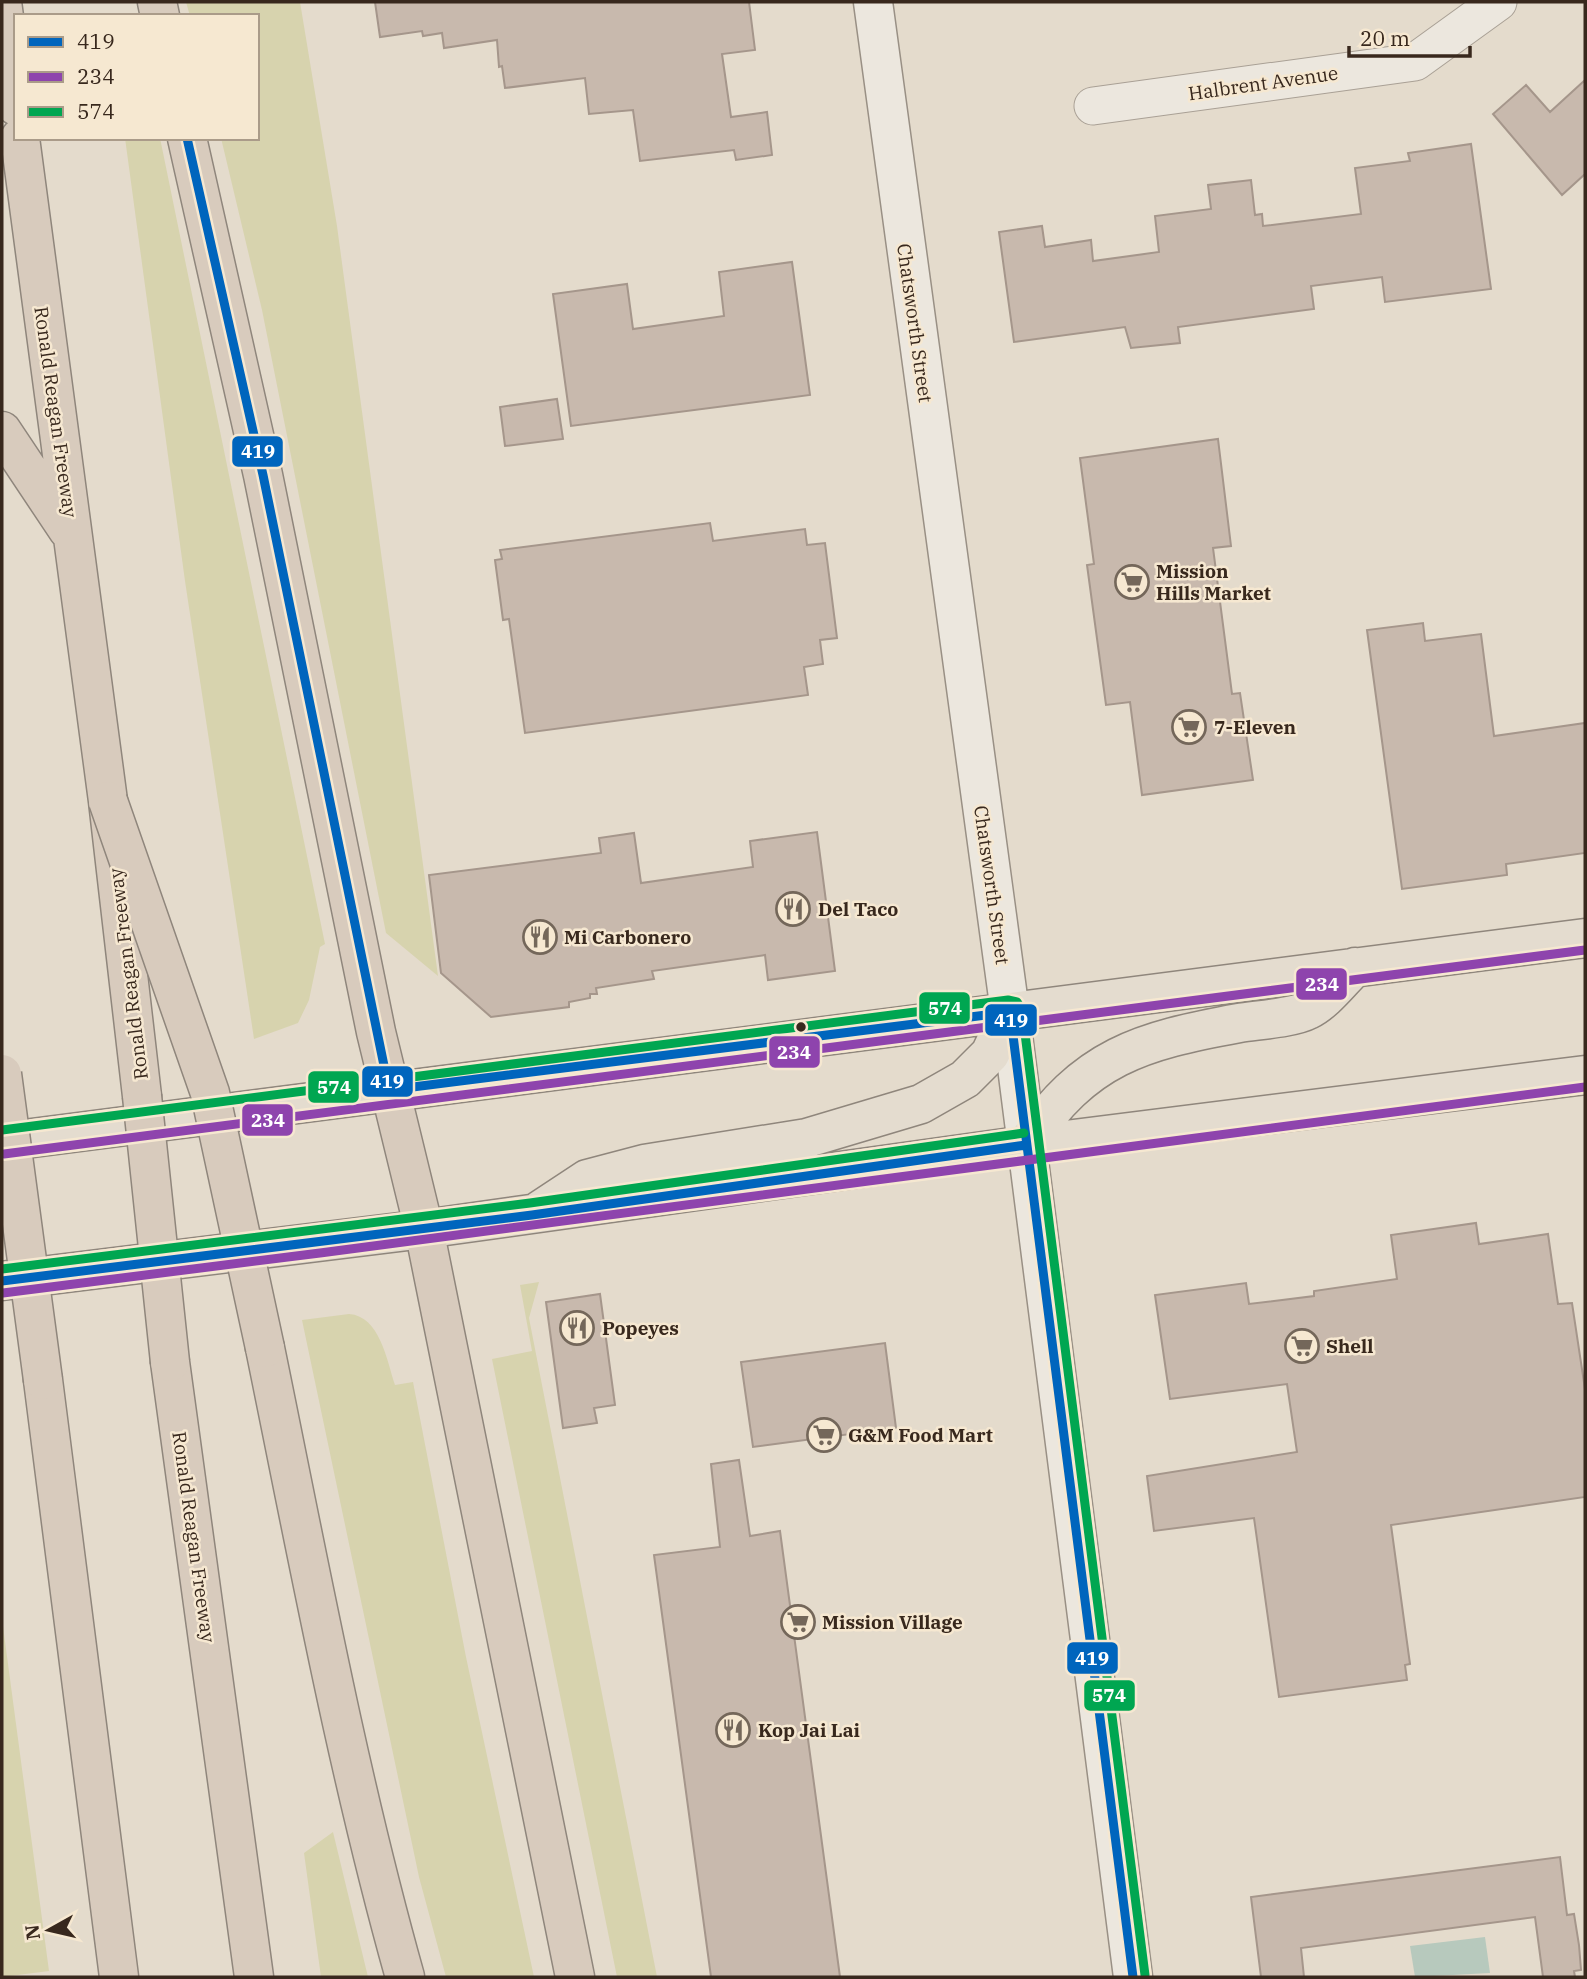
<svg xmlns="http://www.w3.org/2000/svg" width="1587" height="1979" viewBox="0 0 1587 1979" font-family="'IBM Plex Serif',serif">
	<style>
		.green { fill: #d7d3ae }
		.water { fill: #b7c9bd }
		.building { fill: #c8b9ad; stroke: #a5968b; stroke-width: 2 }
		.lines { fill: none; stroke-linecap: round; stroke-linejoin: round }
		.minor-casing { stroke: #a9a095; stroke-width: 39 }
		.secondary-casing { stroke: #999085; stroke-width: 41 }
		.primary-casing { stroke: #8f867c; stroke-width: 41 }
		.motorway-casing { stroke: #8f867c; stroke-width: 41 }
		.minor { stroke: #ece7de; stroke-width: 37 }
		.secondary { stroke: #ece7de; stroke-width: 38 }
		.primary { stroke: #e4dccf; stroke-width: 38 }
		.motorway { stroke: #d8cbbd; stroke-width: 38 }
		.motorway-bridge-casing { stroke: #8f867c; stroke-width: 41; stroke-linecap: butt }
		.motorway-bridge { stroke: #d8cbbd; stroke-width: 38 }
		.bus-1-casing { stroke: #f6e8d1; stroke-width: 14 }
		.bus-2-casing { stroke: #f6e8d1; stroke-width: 14 }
		.bus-3-casing { stroke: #f6e8d1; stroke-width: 14 }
		.bus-1 { stroke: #0065bd; stroke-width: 9 }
		.bus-2 { stroke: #8e44ad; stroke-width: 9 }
		.bus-3 { stroke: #00a651; stroke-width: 9 }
		.bus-dot { fill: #38281d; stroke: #f6e8d1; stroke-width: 2.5 }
		.labels { text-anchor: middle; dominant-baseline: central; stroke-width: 5; stroke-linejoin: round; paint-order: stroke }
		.street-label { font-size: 19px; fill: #38281d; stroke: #f6e8d1 }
		.poi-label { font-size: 19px; font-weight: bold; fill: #38281d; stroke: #f6e8d1; text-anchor: start }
		.line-badge { stroke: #f6e8d1; stroke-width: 2.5 }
		.badge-label { font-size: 19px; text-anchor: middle; font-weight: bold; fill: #fff }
	</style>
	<rect width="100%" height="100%" fill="#e4dbcc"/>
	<path class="green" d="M186,2h114l37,224 101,750 -52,-43 -124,-623 -41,-172h36v-122h-67z
		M125,138h35l165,806 -5,3 -11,53 -11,23 -44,16 -69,-458z
		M539,1282l-10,36 128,659h-40l-125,-618 40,-8 -12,-66z
		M349,1314c31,2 38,47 46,71l18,-3 53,275 68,320h-88l-27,-100 -117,-557z
		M2,1619l47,352 -47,6z
		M333,1832l35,145h-47l-17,-124z"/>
	<path class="water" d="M1485,1937l5,36 -75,4 -5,-31z"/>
	<path class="building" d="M375,2h374l6,48 -33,4 9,63 36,-5 5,43 -36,5 -2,-10 -94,11 -7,-51 -44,4 -4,-36 -80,10 -3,-22 -3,1 -2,-27 -53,8 -2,-15 -19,3 -1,-5 -42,6z
		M1585,80v94l-23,21 -69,-81 33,-29 24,27z
		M1471,144l20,145 -106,13 -3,-25 -71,9 3,23 -136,18 2,16 -49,5 -6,-21 -111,15 -15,-110 43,-6 3,21 46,-7 2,21 66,-9 -4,-36 56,-7 -3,-24 43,-5 4,35 7,-1 1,12 98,-12 -6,-46 55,-7 -2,-8z
		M792,262l18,133 -239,31 -18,-132 74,-10 6,45 91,-13 -5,-44z
		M557,399l6,40 -58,7 -5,-39z
		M1218,439l13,107 -18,2 19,146 8,-1 13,87 -111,15 -12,-93 -24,3 -19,-140 7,-1 -14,-106z
		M710,523l3,18 92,-12 2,16 18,-2 12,95 -17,2 3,24 -19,3 4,28 -283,38 -16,-114 -6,1 -8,-60 7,-1 -2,-9z
		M1423,623l2,18 56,-7 13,102 91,-13v130l-79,11 1,11 -105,14 -35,-259z
		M817,832l18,139 -67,9 -3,-25 -113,16 2,8 -58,9 1,6h-7v4l-21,4v5l-78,10 -50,-44 -12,-98 172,-22 -2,-15 35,-5 7,50 112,-16 -3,-26z
		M1476,1223l3,21 69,-10 10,70 14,-1 13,86v108l-194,28 19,139 -5,1 2,15 -128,17 -25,-179 -100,13 -7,-55 150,-24 -10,-68 -117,15 -15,-104 91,-12 3,21 65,-8v-5l83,-12 -6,-44z
		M600,1294l15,111 -21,3 3,15 -34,5 -17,-126z
		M885,1343l11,85 -143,19 -12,-85z
		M739,1460l11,76 30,-5 60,446h-129l-57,-422 66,-8 -9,-83z
		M1560,1857l7,58 7,-1 5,31 2,25 -7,1 1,6h-32l-8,-60 -234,31 3,29h-43l-10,-80z"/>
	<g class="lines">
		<g class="minor-casing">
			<path id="minor" d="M1093,106l322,-44 83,-60"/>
		</g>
		<g class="secondary-casing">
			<path id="secondary" d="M873,2l137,1010 123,965"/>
		</g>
		<g class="primary-casing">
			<path id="primary" d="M2,1142l1583,-204
				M1026,1145c58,-89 115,-104 213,-122 18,-3 54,-5 69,-13 17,-8 33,-30 47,-43
				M540,1210l47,-31 57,-15 163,-26 114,-34 44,-25 25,-25 20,-42
				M2,1281l422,-52 602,-84 559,-70"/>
		</g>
		<g class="motorway-casing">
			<path id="motorway" d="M2,2l14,104
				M157,2l3,14
				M20,138l88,663 34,295
				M187,138l76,337 113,557 48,197 151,748
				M2,431l66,99
				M265,1348c43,210 82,423 140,629
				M170,1362l84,615
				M43,1380l76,597"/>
		</g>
		<use href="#minor" class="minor"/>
		<use href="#secondary" class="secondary"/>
		<use href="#primary" class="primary"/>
		<use href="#motorway" class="motorway"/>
		<g class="motorway-bridge-casing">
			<path id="motorway-bridge" d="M108,801l102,292 55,255
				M2,1074l41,306
				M142,1096l28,266"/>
		</g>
		<use href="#motorway-bridge" class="motorway-bridge"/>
		<g class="bus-1-casing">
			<path id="bus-1" d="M187,138l76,337 126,615 621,-78 123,965
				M2,1281l530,-66 494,-70"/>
		</g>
		<g class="bus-2-casing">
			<path id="bus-2" d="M4,1154l1581,-204
				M3,1293c528,-65 1055,-140 1582,-206"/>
		</g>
		<g class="bus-3-casing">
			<path id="bus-3" d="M2,1130l1006,-130 9,2 5,8 123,965
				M2,1269l528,-66 494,-70"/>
		</g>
		<use href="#bus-1" class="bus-1"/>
		<use href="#bus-2" class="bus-2"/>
		<use href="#bus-3" class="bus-3"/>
	</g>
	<defs>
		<g id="supermarket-ring" transform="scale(1.75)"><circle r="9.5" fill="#f6e8d1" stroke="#74675a" stroke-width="1.5"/><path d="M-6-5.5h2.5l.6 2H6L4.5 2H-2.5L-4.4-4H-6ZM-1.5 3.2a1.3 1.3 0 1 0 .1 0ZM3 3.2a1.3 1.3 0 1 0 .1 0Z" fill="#74675a"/></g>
		<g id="restaurant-ring" transform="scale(1.75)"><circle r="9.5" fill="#f6e8d1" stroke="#74675a" stroke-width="1.5"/><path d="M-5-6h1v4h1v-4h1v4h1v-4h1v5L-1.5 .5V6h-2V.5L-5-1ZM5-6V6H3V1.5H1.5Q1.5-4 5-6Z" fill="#74675a"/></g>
	</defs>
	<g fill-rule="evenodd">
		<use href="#supermarket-ring" x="1132" y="582"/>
		<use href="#supermarket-ring" x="1189" y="727"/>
		<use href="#restaurant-ring" x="793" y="909"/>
		<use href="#restaurant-ring" x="540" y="937"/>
		<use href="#restaurant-ring" x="577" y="1328"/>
		<use href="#supermarket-ring" x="1302" y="1346"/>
		<use href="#supermarket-ring" x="824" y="1435"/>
		<use href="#supermarket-ring" x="798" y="1622"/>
		<use href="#restaurant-ring" x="733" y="1730"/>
	</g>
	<circle class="bus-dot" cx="801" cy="1027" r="6"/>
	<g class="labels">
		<g class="street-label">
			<text transform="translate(1263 83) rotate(-8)">Halbrent Avenue</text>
			<text transform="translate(915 323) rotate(82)">Chatsworth Street</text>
			<text transform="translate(56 412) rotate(82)">Ronald Reagan Freeway</text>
			<text transform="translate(992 885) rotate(82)">Chatsworth Street</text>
			<text transform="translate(128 974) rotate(-97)">Ronald Reagan Freeway</text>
			<text transform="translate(194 1537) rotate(82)">Ronald Reagan Freeway</text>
		</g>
		<g class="poi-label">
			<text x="1156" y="571">Mission<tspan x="1156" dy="22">Hills Market</tspan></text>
			<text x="1214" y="727">7-Eleven</text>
			<text x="818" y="909">Del Taco</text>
			<text x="564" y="937">Mi Carbonero</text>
			<text x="602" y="1328">Popeyes</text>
			<text x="1326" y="1346">Shell</text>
			<text x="848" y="1435">G&amp;M Food Mart</text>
			<text x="822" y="1622">Mission Village</text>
			<text x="758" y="1730">Kop Jai Lai</text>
		</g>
	</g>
	<g class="line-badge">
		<rect x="231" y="435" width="53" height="33" rx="7" fill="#0065bd"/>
		<rect x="1295" y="967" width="53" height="34" rx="7" fill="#8e44ad"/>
		<rect x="918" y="991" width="53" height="34" rx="7" fill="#00a651"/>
		<rect x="984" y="1003" width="54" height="34" rx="7" fill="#0065bd"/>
		<rect x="768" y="1035" width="53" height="34" rx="7" fill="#8e44ad"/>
		<rect x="361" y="1065" width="53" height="33" rx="7" fill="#0065bd"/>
		<rect x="307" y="1070" width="53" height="34" rx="7" fill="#00a651"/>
		<rect x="241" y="1103" width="53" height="34" rx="7" fill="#8e44ad"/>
		<rect x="1066" y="1641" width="53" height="34" rx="7" fill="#0065bd"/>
		<rect x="1083" y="1679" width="53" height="33" rx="7" fill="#00a651"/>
	</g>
	<g class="badge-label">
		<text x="258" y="458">419</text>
		<text x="1322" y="991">234</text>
		<text x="945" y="1015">574</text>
		<text x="1011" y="1027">419</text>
		<text x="794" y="1059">234</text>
		<text x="387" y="1088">419</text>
		<text x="334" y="1094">574</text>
		<text x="268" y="1127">234</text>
		<text x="1092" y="1665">419</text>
		<text x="1109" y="1702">574</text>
	</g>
	<rect width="1587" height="1979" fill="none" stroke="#38281d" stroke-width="7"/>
	<rect x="14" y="14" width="245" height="126" fill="#f6e8d1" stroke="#aa9b89" stroke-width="2"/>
	<rect x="28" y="37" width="35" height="10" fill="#0065bd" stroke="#aa9b89" stroke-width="2"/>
	<text x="77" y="49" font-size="21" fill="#38281d">419</text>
	<rect x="28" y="72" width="35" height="10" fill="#8e44ad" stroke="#aa9b89" stroke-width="2"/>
	<text x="77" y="84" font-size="21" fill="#38281d">234</text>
	<rect x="28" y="107" width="35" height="10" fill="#00a651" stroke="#aa9b89" stroke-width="2"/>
	<text x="77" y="119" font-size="21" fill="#38281d">574</text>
	<g transform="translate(49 1930) rotate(262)" stroke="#f6e8d1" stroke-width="5" paint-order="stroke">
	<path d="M0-5L12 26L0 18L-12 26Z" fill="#38281d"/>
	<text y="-10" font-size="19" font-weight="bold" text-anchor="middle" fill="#38281d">N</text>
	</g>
	<path d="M1349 46v10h121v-10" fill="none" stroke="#38281d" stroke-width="3.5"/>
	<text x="1360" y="46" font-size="21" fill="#38281d" stroke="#f6e8d1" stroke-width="5" paint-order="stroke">20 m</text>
</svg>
